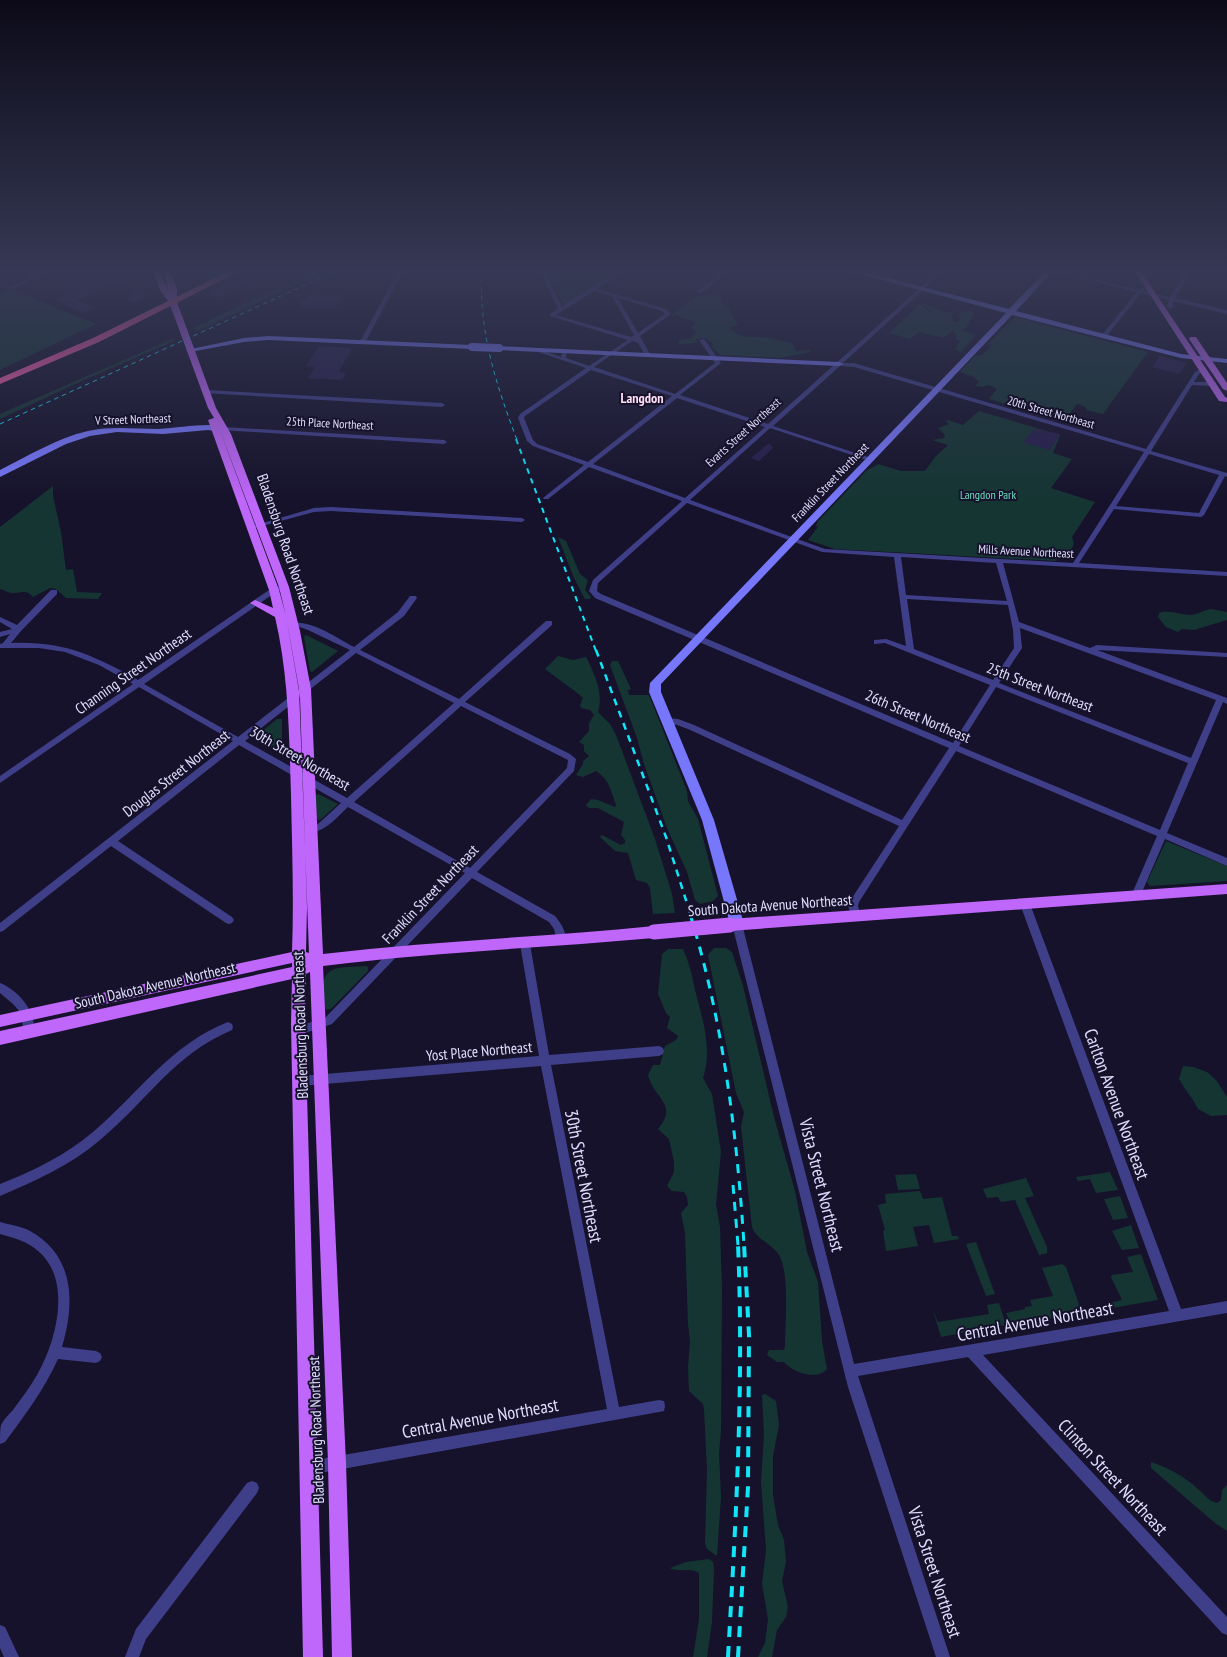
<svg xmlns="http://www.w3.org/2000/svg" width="1227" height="1657" viewBox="0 0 1227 1657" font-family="'PT Sans Narrow',sans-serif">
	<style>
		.green { fill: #153533 }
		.building { fill: #261f4c }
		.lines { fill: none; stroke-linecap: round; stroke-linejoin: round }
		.street { fill: #3f3f89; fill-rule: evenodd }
		.secondary { fill: #7777fb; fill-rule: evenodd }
		.primary { fill: #c067fb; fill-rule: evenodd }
		.highway { fill: #fa5cac; fill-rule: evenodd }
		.rail-far4 { stroke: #0fe7f8; stroke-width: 1; stroke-dasharray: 4.5 4; stroke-linecap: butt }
		.rail-far3 { stroke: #0fe7f8; stroke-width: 2; stroke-dasharray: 5.5 5; stroke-linecap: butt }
		.rail-far2 { stroke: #0fe7f8; stroke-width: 2.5; stroke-dasharray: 7 6; stroke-linecap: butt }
		.rail-far1 { stroke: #0fe7f8; stroke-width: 3; stroke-dasharray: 9 8; stroke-linecap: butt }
		.rail { stroke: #0fe7f8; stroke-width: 4; stroke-dasharray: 11 9; stroke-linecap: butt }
		.secondary-bridge { stroke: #7777fb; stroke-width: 8 }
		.primary-bridge { stroke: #c067fb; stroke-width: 15 }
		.labels { text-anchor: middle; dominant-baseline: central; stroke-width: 4; stroke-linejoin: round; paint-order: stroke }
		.far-street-label { font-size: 12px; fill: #e0ddfe; stroke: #16122b }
		.far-park-label { font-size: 12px; fill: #69debe; stroke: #16122b }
		.far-neighbourhood-label { font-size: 14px; font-weight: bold; fill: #fedff4; stroke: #16122b }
		.street-label { font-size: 15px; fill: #e0ddfe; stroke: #16122b }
		.near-street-label { font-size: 18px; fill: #e0ddfe; stroke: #16122b }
	</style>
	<rect width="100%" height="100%" fill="#16122b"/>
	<path class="green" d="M312,270h15l-130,61 -4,-3 106,-50z
		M548,270h72l-55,34 -3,-1z
		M8,290l7,1 81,33 -96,46v-76z
		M718,294l3,3v5l6,4 11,19 -9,2c14,14 22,8 39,11 8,1 16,4 24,5l4,8 14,-1 1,2 -31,6 -60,-3 -8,-8 1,-4 -8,-5 -9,1 1,4 -18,1v-4l13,-2 4,-6 -5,-4 5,-6 -21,-7 -2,3 -1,-3 24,-19z
		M922,303l20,7 3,3 13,-3 -6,4 1,7 3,1 5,-3 -3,-3 5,-6 10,2 1,3 -11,16 13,4 -15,17 -6,-3 5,-8 -5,-2 2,-3 -6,-7 1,2 -8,7 -25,-6 -9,7 -21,-6 31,-29 17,14z
		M1015,317l133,35 -45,62 -17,-4v-3l-9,-3 -13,17 -75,-22 8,-10 -8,-4 -6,2 -8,-1 4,-4 -5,-5 -14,-5 15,-16 7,-1 11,-11 -7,2z
		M174,338v3l-99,43 -75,35v-5z
		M979,411l81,24 -7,18 19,6 -21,29 44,14 -23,35 2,7 -6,11h-8l-4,6 -221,-12 -27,-9 10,-13 -2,-1 2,-5 48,-50 12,-7 23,7h24l10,-14 13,-12 -16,-5 12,-2 1,-3 -7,-7 11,-4 -3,-3 2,-1 15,5z
		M53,486v10l8,36 5,38 7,-1 4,23 25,1 -4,6 -32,-1 -10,-9 -6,-1 -17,9c-7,-9 -13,-3 -22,-4 -5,-1 -6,-3 -11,-4v-62z
		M558,537l8,4 14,33 8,6 -3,10 6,7 -2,2h-4l-11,-21z
		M1211,609l16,3v8l-33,10 -12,-1 -4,3 -12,-5 -8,-10 1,-4c9,-4 22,2 32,2 8,-1 13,-5 20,-6z
		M306,635l32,16 -26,21 -2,-1 -6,-34z
		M558,656l15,4 13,-3c8,16 18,36 12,55l12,12 6,11 39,104 17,55 3,19 -22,1 -3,-26 -3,-5 -11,-3 -8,-27 -13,-2 -15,-14 2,-2 19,10 4,-2v-3l-4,-5 3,-13 -26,-14h-9l-3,-3 5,-6 7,1 17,7 1,-2c-5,-14 -7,-26 -20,-34l-13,6 -7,-2 7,-11v-3l6,-5 -5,-5v-6l-5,-3 10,-11v-8l5,-8 -4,-5 -9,-2 -1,-3 3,-7 -3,-3 -35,-26z
		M612,661h6l13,28 -3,1 1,5h20l38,96 1,10 10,18 20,77 -5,5 -13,3 -5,-4 -8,-28 -20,-44 -23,-64 -7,-26 -27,-73z
		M277,719h5v32l-2,2 -25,-16z
		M318,794l20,10 -18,16 -4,-1 -1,-24z
		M1166,841l61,25v15l-77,5 -3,-4z
		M714,948h12l6,4 11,34 31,131 21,74 12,61 11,30 4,59 5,28c-10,12 -35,3 -43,-7h-7l-10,-7 2,-5h15l1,-3c0,-23 5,-73 -6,-92 -7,-11 -22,-15 -27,-28l-11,-100 3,-15 -8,-19 -28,-138z
		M668,949h15c6,13 9,26 12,41 7,28 18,59 8,88l9,16 9,58 -5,52 4,23 2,62 -1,142 -2,22 2,44 -4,59 -10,-7 -2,-5 2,-74 -3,-61 -1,-5 -14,-13 -1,-24 2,-26 -2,-17 -3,-91 -4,-20 7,-8 -1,-8 -3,-5 -12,-1 -5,-5 7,-14v-10l-5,-23 -11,-10c21,-25 -4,-30 -10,-54l5,-10h7l5,-19 11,-6 2,-4 -11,-8 3,-11 -4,-4 -8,-19 4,-40z
		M366,966l2,1v4l-37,38 -5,1c-3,-6 -2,-14 -3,-21 -1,-26 23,-21 43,-23z
		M1183,1066l10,1 14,5 9,8 11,17v18l-16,1 -13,-7c-5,-11 -13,-19 -19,-30z
		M1110,1172l8,18 -22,3 -6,-14 -12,2 -2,-4z
		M916,1174l4,15 -22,1 -3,-15z
		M1026,1178l8,18 -9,2 22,49v6l-8,2 -24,-55 -14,2 -3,-5 -11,1 -4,-9z
		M920,1191l3,8 19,-2 10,39h6l1,3 -25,4 -5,-18 -16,2 5,19 -32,5 -3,-20 2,-1 -7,-25 8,-2 -1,-9z
		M1120,1196l8,22 -15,2 -9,-21z
		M1131,1225l8,23 -17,2 -10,-19z
		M976,1242l19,52 -9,2 -20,-52z
		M1141,1254l17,46 -46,8 -2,-5 12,-3 -11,-23 1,-2 21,-3 -6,-15z
		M1062,1264l4,3 16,46 -71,12 -5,-12 19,-4v-2l7,-1 -2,-6 23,-4 -11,-28z
		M999,1303l7,22 -65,12 -8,-27 5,12 51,-8 -2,-9z
		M765,1394l11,7 3,24 -6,31v39l5,30 6,15 2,22 -4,19 6,26 -2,10 -9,13 -5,27h-14l7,-14 3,-24 -6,-35 4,-34 -5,-68 3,-48 -2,-39z
		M1151,1462c28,10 39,19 60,39l6,2 4,-3 1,-10 5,-5v46l-12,-8 -64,-55z
		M709,1559l4,3 1,6 -2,54 -5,35h-14l6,-38v-46c-10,-6 -20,0 -29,-5l16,-6z"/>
	<path class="building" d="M117,274l12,4 -53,22 20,8 -11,5 -32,-13 28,-11 -4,-2 11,-4 5,1z
		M243,277l3,6 -29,15 -9,-4z
		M139,290l10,1 -13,11 -11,-2z
		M310,294l34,1 -9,14 -34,-1 1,-2 -2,-1 4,-6h2z
		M319,346l33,2 -13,24 7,1 -4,7 -34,-2 7,-11 -9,-1z
		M1160,356l27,7 -8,11 -27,-7z
		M1034,429l26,5 -10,16 -27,-8z
		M769,443l4,5 -14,13 -8,-3z"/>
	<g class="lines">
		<path class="street" d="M49,270h6l-44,19 -4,-1z
			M540,270h4l18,36 58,-36h5l-28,19 69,20 5,5 -31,22 11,20 -1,1h-4l-8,-14 -6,-2 -38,26 81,27 40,-31 -16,-23 5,-1 17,24 -41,32 88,29 172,-154h5l-102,93h11l37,11 255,75 49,-77 6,-3h4v2l-6,3 -5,8h18l3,2 -3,2 -20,-1 -41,66 76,22v4l-2,-1 -21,39 -3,2 -87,-8 -35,54 148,9v4l-224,-13 16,59 71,26 7,-3 130,8v4l-130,-7 130,48v6l-4,-2 -56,131 60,25v8l-62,-27 -26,60h-6l-2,-3 26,-60 -201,-85 -97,151 -1,4 3,11 -2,3 -3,1 -3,-1 -5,-14 2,-5 49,-75 -211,-97 -11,-4 -12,-2 -1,-2 4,-3 10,1 16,6 208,95 47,-72 -354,-150 -6,-7 4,-11 89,-79 -93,-34 -41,32h-4l-1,-1 41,-33 -51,-19 -6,-5 -9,-23 2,-4 66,-46 -48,-16 3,-2 20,7 2,-7h4l-1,8 23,8 39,-26 -78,-24v-2l8,-5zM594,291l18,5 22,39 -3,2 -75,-22zM618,298l44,13 3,3 -27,19zM840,366l14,1 290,85 -71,111 -248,-14 -135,-49 80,-72 97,32h4v-2l-98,-32zM591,370l81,26 -84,66 -51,-18 -4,-4 -9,-22 1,-2zM677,398l88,29 -80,71 -92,-34zM1149,454l70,21 -20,38 -83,-7zM687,503l135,49 72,5 12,89 -20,-7 -12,1v4l11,-1 105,42 -37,58 -352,-149 -4,-3 1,-8zM901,557l95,6 11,38 -101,-6zM907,599l101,6 5,25 1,18 -21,32 -79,-31zM1020,628l196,72 -25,58 -192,-75 23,-35zM996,687l192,76 -28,67 -201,-84z
			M727,270h5l-31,23h-4v-2z
			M1049,270h8l82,20 4,-3 2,1 -2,3 27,6 17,-27h4l-16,28 52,12v4l-54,-13v6l-3,2 -3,-2 2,-7 -28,-7 -35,44 -2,1 -3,-2 1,-1 35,-43z
			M1224,270h3v1h-3z
			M398,272l4,1 -37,70 -5,1 -1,-1z
			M206,390l236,13 3,2 -3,2 -238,-14 -1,-1z
			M224,427l220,13 3,2 -3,2 -222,-14 -1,-1z
			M331,507l191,11 3,2 -3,2 -191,-11 -17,1 -59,16 -3,-2 62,-18z
			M284,585h2v4l-10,3 -132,92 94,53 112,-87 -42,-20 -11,-4 -12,1v-4c24,-5 49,13 69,24l44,-35 12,-16h6l1,2 -13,18 -44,34 99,49 87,-78h6v4l-87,77 105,52 6,5 -2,12 -97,101 78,44c7,9 13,17 9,28l-3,1 -3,-1 -4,-15 -5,-7 -77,-44 -140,146 -33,11 -4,-2 -1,-3 1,-3 30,-9 140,-145 -117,-66c-11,10 -25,28 -42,25l-1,-2 1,-2 12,-4 23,-21 -102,-58 -121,96 114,76 2,3 -2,3 -3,1 -3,-1 -115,-77 -108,85 -3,1v-9l233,-182 -94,-54 -139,96v-7l133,-92 -34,-19 -34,-13 -26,-4h-39v-4l3,-1 7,-9 -10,3v-5l12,-3 -12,-7v-5l17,8 34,-35h6v4l-36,37 -10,12c53,-2 82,12 127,37l134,-92zM356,653l98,50 -107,95 -102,-57zM461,706l107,54 -1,8 -97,100 -116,-66z
			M1025,900l3,1 2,3 151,405 46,-8v12l-244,42 244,262v18l-5,-2 -254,-276 -110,19 92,281h-14l-88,-270 -116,-463 2,-3 3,-1 3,1 2,3 112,440 315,-53 -149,-407 2,-3z
			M525,940l3,1 2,3 19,111 110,-9 4,2 1,3 -1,3 -4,2 -108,9 68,342 40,-7 5,1 1,5 -1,5 -5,1 -350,63 -5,-2 -2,-5 2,-5 5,-2 298,-52 -66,-343 -240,20 -4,-2 -1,-3 1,-3 4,-2 238,-20 -19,-112 2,-3z
			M0,983c18,7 40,31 32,52l-4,2 -4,-2 -3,-22 -8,-9 -13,-11z
			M228,1022l4,2 1,3 -1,3c-59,25 -85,71 -132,110 -29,25 -65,41 -100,56v-12c33,-13 66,-29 93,-52 45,-38 78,-88 135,-110z
			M0,1222c10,3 21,4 30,9 45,25 45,72 32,116l34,4 4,2 2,4 -2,4 -4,2 -38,-4c-14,31 -33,56 -53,83l-5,2c0,-6 0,-14 1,-19 3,-6 8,-11 12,-15 8,-11 17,-23 24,-35 19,-33 36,-95 1,-124 -11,-10 -24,-13 -38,-17z
			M252,1481l5,2 2,5 -2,5 -111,146 -7,18h-14l11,-28 111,-146z
			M0,1625l5,2 14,30h-15l-4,-9z"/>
		<path class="secondary" d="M845,270h11l153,39 38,-39h7l-38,41 165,43 46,5v4l-46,-5 -169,-43 -351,369v8l53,128 30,104 -2,4 -5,2 -5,-2 -2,-4 -28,-104 -53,-128 1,-9 356,-370z
			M268,336l204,9 4,2 -4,2 -204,-9 -24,2 -54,10 -4,-2 58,-12z
			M496,346l343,16 4,2 -4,2 -340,-16h-3z
			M208,425l16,1 4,3 -4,3 -16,-2 -45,4 -46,-2 -27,4 -24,8 -66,33v-7c28,-14 57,-32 88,-39 24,-5 46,-2 70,-2 17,-1 33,-4 50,-4z"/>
		<path class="primary" d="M153,270h6l10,22 -6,-22h6l8,18v14l39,106 15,26 58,153 11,44 11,58 12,265c110,-13 221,-17 331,-28l5,2 2,4 -2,4 -5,2c-110,10 -221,14 -331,28l23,497 6,194h-20l-4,-194 -18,-491 -4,2 -1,50 18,633h-20l-12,-633 1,-45 -292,66v-14l292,-64v-4l-292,64v-12l292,-63c2,-53 0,-105 -1,-157 -2,-61 -2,-118 -16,-178l-25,-14 5,-3 18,8 -4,-18 -61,-170 6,-2 -6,-10 -39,-106 -9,-12zM218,425l61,162 7,29 -7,-26zM286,616l13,73 10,264 -3,-1 1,-45 -7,-210z
			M1134,270h6l85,127 2,1v4l-8,-1z
			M1190,337h6l31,46v8l-4,-2 -34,-50z
			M1227,884v10l-497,37 -5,-2 -2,-4 2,-4 5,-2z"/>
		<path class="highway" d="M231,270h11l-143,72 -99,42v-6l93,-40z"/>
		<path class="rail-far4" d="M482,270c-4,60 14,114 35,170
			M0,424l338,-154"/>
		<path class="rail-far3" d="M516,439l80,212"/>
		<path class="rail-far2" d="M596,650l70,187 25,79"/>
		<path class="rail-far1" d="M690,914c33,107 47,220 54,331
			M733,1185l5,60"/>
		<path class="rail" d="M728,1657c8,-138 16,-275 10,-413
			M738,1657l10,-170 1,-152 -5,-91"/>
		<path class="secondary-bridge" d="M472,347l27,1"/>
		<path class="primary-bridge" d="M654,932l76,-7"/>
	</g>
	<linearGradient id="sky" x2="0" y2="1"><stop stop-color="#0c0a18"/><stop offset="0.54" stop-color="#363955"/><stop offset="1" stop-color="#363955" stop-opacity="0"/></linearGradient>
	<rect width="1227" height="502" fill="url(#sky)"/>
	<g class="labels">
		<g class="far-street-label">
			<text transform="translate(1051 412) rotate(16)">20th Street Northeast</text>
			<text transform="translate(133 419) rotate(-2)">V Street Northeast</text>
			<text transform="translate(330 423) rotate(3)">25th Place Northeast</text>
			<text transform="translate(743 432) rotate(-42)">Evarts Street Northeast</text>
			<text transform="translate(830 482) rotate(-46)">Franklin Street Northeast</text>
			<text transform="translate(1026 551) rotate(3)">Mills Avenue Northeast</text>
		</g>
		<g class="far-park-label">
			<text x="988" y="494">Langdon Park</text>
		</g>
		<g class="far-neighbourhood-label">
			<text x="642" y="398">Langdon</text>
		</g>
		<g class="street-label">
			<text transform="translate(286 544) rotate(71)">Bladensburg Road Northeast</text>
			<text transform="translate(133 671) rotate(-35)">Channing Street Northeast</text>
			<text transform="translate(1040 687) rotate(21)">25th Street Northeast</text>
			<text transform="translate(918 716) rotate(23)">26th Street Northeast</text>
			<text transform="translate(300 758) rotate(30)">30th Street Northeast</text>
			<text transform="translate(176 773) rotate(-38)">Douglas Street Northeast</text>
			<text transform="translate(430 894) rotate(-46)">Franklin Street Northeast</text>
			<text transform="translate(770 905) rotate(-4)">South Dakota Avenue Northeast</text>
			<text transform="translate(155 985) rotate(-13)">South Dakota Avenue Northeast</text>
			<text transform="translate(300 1025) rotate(-92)">Bladensburg Road Northeast</text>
			<text transform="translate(479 1051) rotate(-5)">Yost Place Northeast</text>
			<text transform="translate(316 1430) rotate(-92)">Bladensburg Road Northeast</text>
		</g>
		<g class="near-street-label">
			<text transform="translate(1117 1104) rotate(70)">Carlton Avenue Northeast</text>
			<text transform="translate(584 1176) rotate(79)">30th Street Northeast</text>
			<text transform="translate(822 1185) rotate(76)">Vista Street Northeast</text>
			<text transform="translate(1035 1321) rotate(-10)">Central Avenue Northeast</text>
			<text transform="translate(480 1418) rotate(-10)">Central Avenue Northeast</text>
			<text transform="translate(1113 1477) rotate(47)">Clinton Street Northeast</text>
			<text transform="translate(935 1572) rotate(72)">Vista Street Northeast</text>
		</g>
	</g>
</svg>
